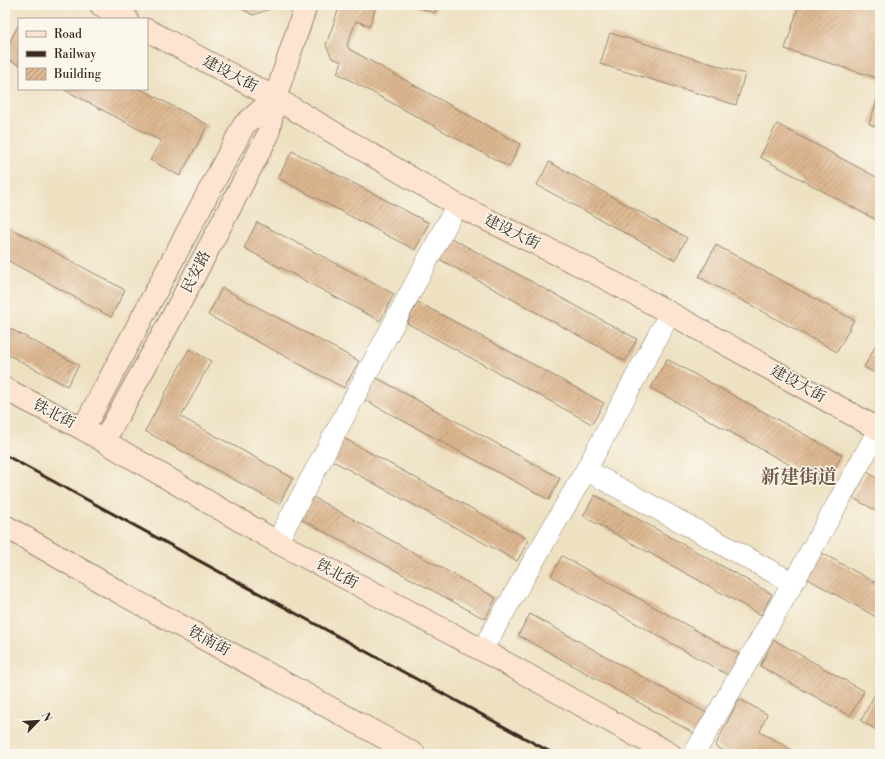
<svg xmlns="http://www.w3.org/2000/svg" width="885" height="759" viewBox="0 0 885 759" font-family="'Libre Bodoni','Noto Serif SC',serif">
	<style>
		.building { fill: url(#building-hatch) }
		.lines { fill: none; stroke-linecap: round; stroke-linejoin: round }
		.street-casing { stroke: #948670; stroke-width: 22 }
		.secondary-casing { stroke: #948670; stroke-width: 24 }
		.street { stroke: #fff; stroke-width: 21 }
		.secondary { stroke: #fde4d1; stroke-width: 22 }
		.rail { stroke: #3b2a1e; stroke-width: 3 }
		.labels { text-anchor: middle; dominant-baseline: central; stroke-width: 3; stroke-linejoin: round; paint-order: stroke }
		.street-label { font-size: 15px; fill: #3b2a1e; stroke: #fbf7ec }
		.district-label { font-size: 19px; font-weight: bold; fill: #745b46; stroke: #fbf7ec }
	</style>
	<defs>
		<pattern id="building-hatch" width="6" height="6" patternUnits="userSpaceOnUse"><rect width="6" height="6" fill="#ddb791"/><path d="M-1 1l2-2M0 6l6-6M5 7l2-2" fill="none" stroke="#b49576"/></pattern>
	</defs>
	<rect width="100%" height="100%" fill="#fbf7ec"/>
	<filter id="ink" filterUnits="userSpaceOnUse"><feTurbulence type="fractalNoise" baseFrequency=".025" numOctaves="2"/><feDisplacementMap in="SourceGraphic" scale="8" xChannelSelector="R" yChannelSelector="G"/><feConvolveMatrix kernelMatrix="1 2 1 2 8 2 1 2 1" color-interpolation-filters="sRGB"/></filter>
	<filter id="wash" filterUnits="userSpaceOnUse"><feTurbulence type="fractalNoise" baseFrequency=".012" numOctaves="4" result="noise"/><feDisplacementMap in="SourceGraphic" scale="16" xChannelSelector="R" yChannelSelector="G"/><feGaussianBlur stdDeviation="0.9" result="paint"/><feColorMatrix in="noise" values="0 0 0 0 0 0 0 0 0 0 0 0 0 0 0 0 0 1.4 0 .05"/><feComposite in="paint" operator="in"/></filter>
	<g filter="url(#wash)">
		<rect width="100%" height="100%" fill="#eee1c2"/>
		<g id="blocks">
			<path class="building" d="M235,5h37l-2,4 -17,6z
				M340,5h36l-6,21 -14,-5 -9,24 2,4 171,95 -11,23 -172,-94 5,-11 -10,-4 -6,-13z
				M411,5h26l-2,8z
				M799,5h81v74l-95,-30z
				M19,24v41l-14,-7v-7z
				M610,33l135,41 -9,31 -136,-41z
				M63,89h78l67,36 -28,51 -30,-16 11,-19z
				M880,92v36l-11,-4z
				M777,124l103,55v43l-120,-65z
				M292,151l137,72 -14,27 -137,-72z
				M549,162l138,76 -12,22 -138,-75z
				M257,222l137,72 -14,27 -136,-73z
				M5,225l120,65 -14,27 -106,-58z
				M451,238l186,101 -12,22 -186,-102z
				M716,245l138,75 -17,32 -138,-75z
				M222,288l137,73 -15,27 -136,-73z
				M418,302l186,101 -12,21 -185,-101z
				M5,326l74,39 -12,21 -62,-33z
				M877,343l3,1v32l-16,-9z
				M189,349l22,12 -30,56 112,61 -14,26 -134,-73z
				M667,359l175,96 -16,30 -175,-97z
				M375,377l185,101 -11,22 -186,-101z
				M343,438l186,102 -12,21 -186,-101z
				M867,472l13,8v33l-27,-15z
				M595,495l177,99 -11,21 -178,-99z
				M311,496l185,102 -11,21 -186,-101z
				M820,552l60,33v34l-74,-41z
				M562,556l177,98 -11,21 -177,-99z
				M530,614l177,99 -12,21 -177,-99z
				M774,640l90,51 -14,25 -90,-50z
				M875,694l5,3v35l-19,-11z
				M739,699l28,15 -7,18 39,22h-69l-15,-8z"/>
		</g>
	</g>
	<g filter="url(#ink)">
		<use href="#blocks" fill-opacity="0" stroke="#948670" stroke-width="1"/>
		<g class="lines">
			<g class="street-casing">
				<path id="street" d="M586,470l207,113
					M277,542l180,-337
					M482,650l104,-180 84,-157
					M694,754l99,-171 86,-154"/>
			</g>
			<g class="secondary-casing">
				<path id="secondary" d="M101,5l26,14
					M147,30l128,68 182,107 131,64 82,44 210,117
					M5,389l78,40 194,113 205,108 188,104
					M83,429l161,-304 31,-27
					M104,441l70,-127 94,-179 7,-37 31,-93
					M5,526l114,66 295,162"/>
			</g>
			<use href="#street" class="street"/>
			<use href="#secondary" class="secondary"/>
			<path class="rail" d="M5,455l549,299"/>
		</g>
	</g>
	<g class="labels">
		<g class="street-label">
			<text transform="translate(230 74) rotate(28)">建设大街</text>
			<text transform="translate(512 232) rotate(26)">建设大街</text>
			<text transform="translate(196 272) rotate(-63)">民安路</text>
			<text transform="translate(798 384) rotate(29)">建设大街</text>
			<text transform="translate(54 414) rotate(27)">铁北街</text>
			<text transform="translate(337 574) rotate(28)">铁北街</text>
			<text transform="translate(209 641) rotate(29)">铁南街</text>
		</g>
		<g class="district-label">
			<text x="799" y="477">新建街道</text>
		</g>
	</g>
	<rect width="885" height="759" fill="none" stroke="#fbf7ec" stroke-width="20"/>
	<rect x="18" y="18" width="130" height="72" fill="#fbf7ec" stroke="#aea59a"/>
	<rect x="26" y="31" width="20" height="6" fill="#fde4d1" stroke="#aea59a"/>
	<text x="54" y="38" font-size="12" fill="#3b2a1e">Road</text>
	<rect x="26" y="51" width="20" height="6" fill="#3b2a1e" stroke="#aea59a"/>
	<text x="54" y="58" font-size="12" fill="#3b2a1e">Railway</text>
	<rect x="26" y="68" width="20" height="12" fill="url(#building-hatch)" stroke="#aea59a"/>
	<text x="54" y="78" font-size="12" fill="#3b2a1e">Building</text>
	<g transform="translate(38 721) rotate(65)" stroke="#fbf7ec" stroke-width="3" paint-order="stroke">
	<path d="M0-3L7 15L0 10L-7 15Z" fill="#3b2a1e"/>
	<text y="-6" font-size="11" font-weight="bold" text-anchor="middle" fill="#3b2a1e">N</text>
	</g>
</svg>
